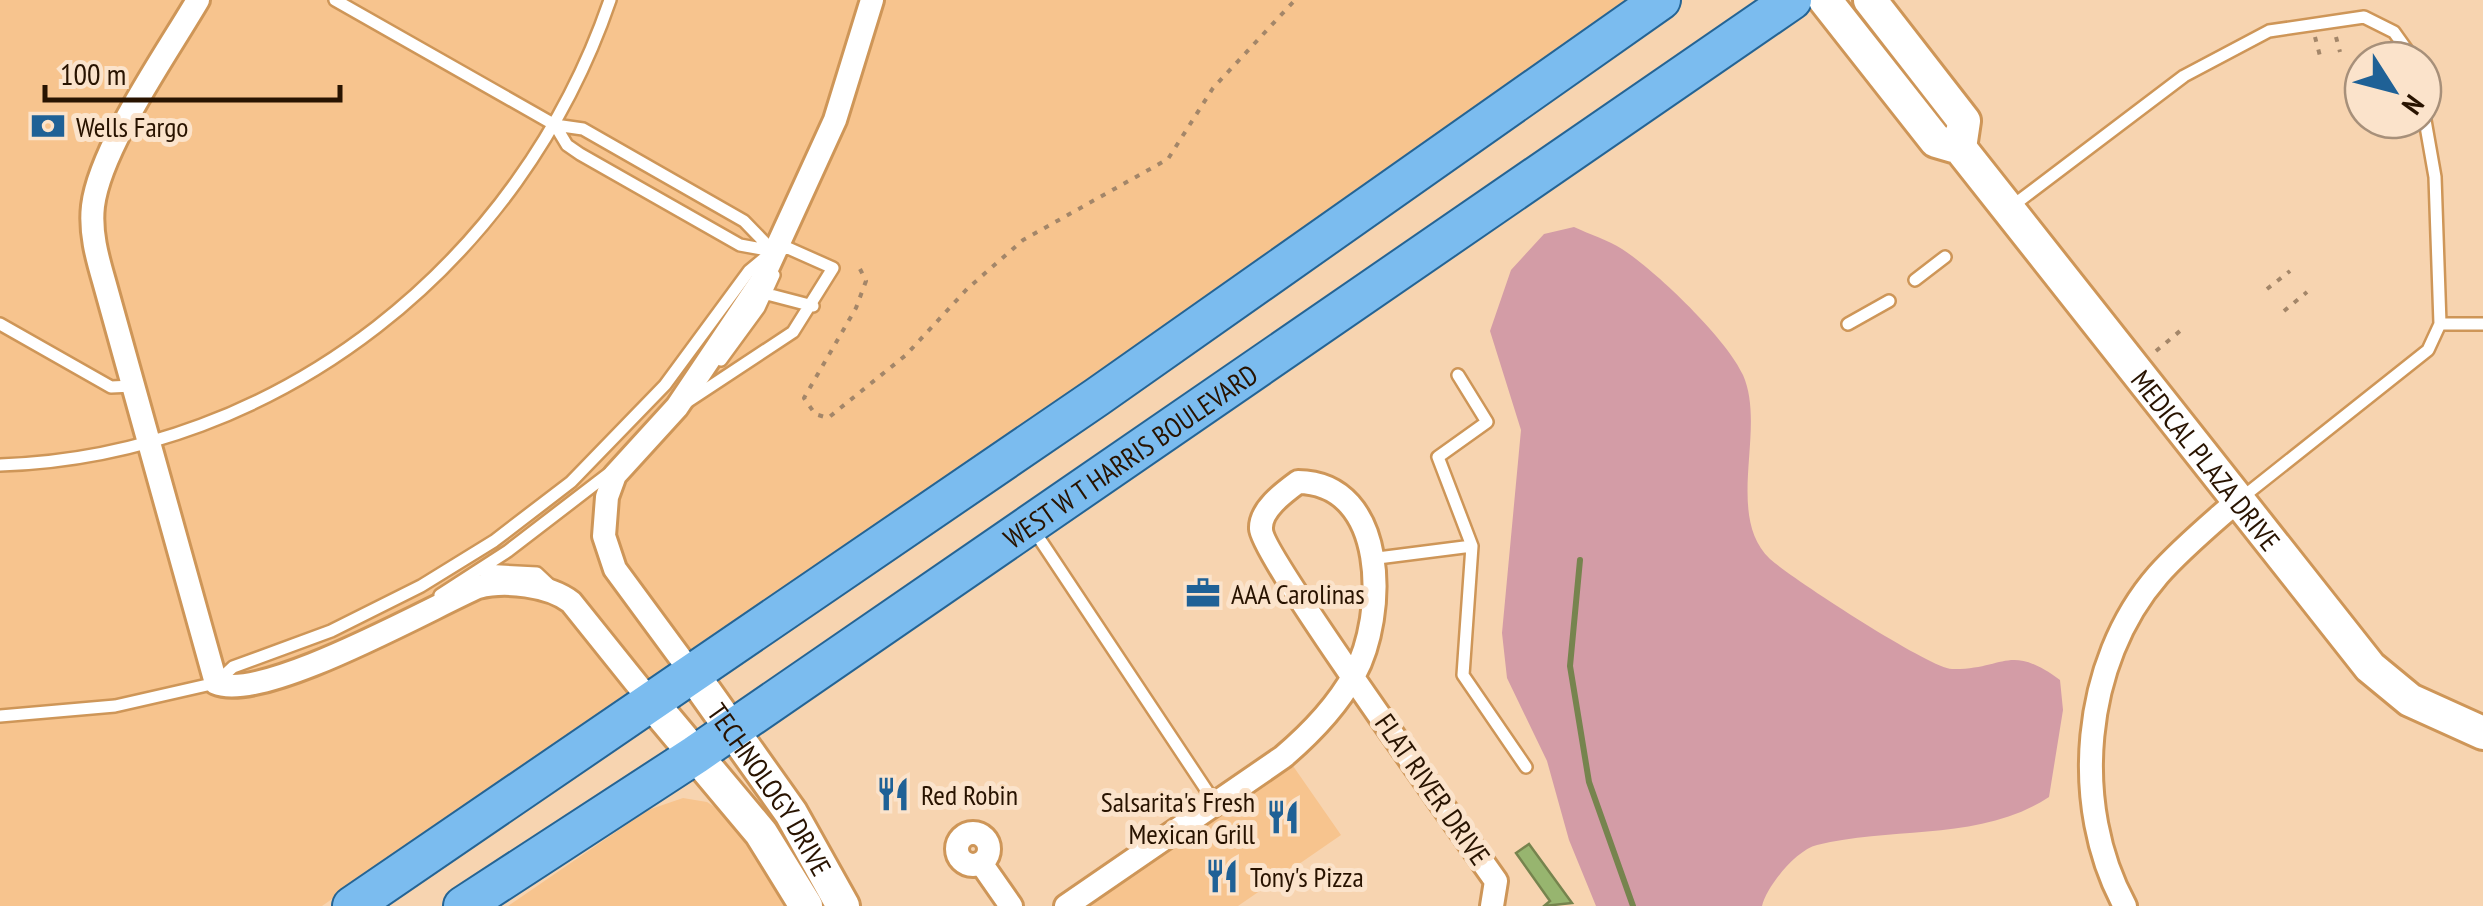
<svg xmlns="http://www.w3.org/2000/svg" width="2483" height="906" viewBox="0 0 2483 906" font-family="'PT Sans Narrow',sans-serif">
	<style>
		.built { fill: #f7c48e }
		.green { fill: #d39ca6 }
		.water { fill: #97b56f; stroke: #76844e; stroke-width: 2.5 }
		.lines { fill: none; stroke-linecap: round; stroke-linejoin: round }
		.stream { stroke: #76844e; stroke-width: 6 }
		.lane-casing { stroke: #ce9658; stroke-width: 16 }
		.street-casing { stroke: #ce9658; stroke-width: 28 }
		.secondary-casing { stroke: #ce9658; stroke-width: 38 }
		.primary-casing { stroke: #256494; stroke-width: 42 }
		.path { stroke: #a38669; stroke-width: 4; stroke-dasharray: 5 8; stroke-linecap: butt }
		.lane { stroke: #fff; stroke-width: 11 }
		.street { stroke: #fff; stroke-width: 22 }
		.secondary { stroke: #fff; stroke-width: 32 }
		.primary { stroke: #7bbcef; stroke-width: 38 }
		.labels { text-anchor: middle; dominant-baseline: central; stroke-width: 10; stroke-linejoin: round; paint-order: stroke }
		.poi-label { font-size: 28px; fill: #281300; stroke: #fbe3cb; text-anchor: start }
		.street-label { font-size: 28px; fill: #281300; stroke: #fbe3cb }
	</style>
	<rect width="100%" height="100%" fill="#f7d4b0"/>
	<path class="built" d="M0,0h1633l-747,521 -167,109 -397,276h-322z
		M1291,763l50,72 -103,71h-150z
		M683,798l24,4 23,15 65,89h-287l140,-96z"/>
	<path class="green" d="M1574,227c15,7 34,13 48,22 34,22 105,90 121,126 24,54 -19,140 27,184 21,19 159,109 182,110 53,1 56,-27 108,11l3,30 -14,87c-69,45 -156,29 -232,48 -21,5 -50,41 -55,61h-166l-27,-66 -22,-79 -40,-83 -5,-45 19,-203 -31,-99 21,-61 33,-36z"/>
	<path class="water" d="M1529,844l43,59 -28,3 6,-5 -34,-48z"/>
	<g class="lines">
		<path class="stream" d="M1580,560l-10,106 19,116 44,124"/>
		<g class="lane-casing">
			<path id="lane" d="M335,0l220,125 28,4 161,92 29,30 -33,-6 -160,-91 -13,-9 -12,-20
				M2011,207l173,-131 85,-45 95,-14 30,15 20,28
				M1915,280l30,-23
				M767,294l46,12
				M0,324l111,63 22,-1
				M1848,324l41,-23
				M2440,324h43
				M721,360l38,-52 15,-33
				M0,465c280,-9 521,-204 610,-465
				M2239,500l189,-150 12,-26 -5,-147 -12,-68
				M1033,529l182,274
				M1472,546l-9,129 63,92
				M1370,559l102,-13 -34,-89 49,-35 -29,-47
				M482,570l55,3 18,17
				M440,595l68,-44 104,-80
				M0,716l115,-10 101,-23 17,-16 98,-36 90,-45 73,-45 77,-59 94,-97 84,-114 24,-20 15,-3 45,20 -40,64 -106,70"/>
		</g>
		<g class="street-casing">
			<path id="street" d="M198,0c-31,53 -98,148 -105,206 -3,26 4,51 11,75l112,402c46,20 212,-74 262,-96 27,-7 71,-2 93,15l81,101
				M693,675l-78,-106 -11,-33 3,-39 8,-22 62,-68 84,-125 74,-162 37,-120
				M957 849a16 16 0 1 1 32 0a16 16 0 1 1-32 0Z
				M981,863l30,43
				M1066,906l217,-149c27,-23 54,-51 71,-82 33,-60 34,-192 -56,-193 -15,11 -38,28 -37,47 0,25 205,309 235,352l-4,25
				M2125,906c-55,-100 -43,-244 33,-331 24,-27 52,-50 78,-73"/>
		</g>
		<g class="secondary-casing">
			<g id="secondary">
				<path id="s1" d="M1825,0l111,141 24,7 410,519 40,33 73,33"/>
				<path d="M1870,0l94,121 -4,27"/>
				<path id="s2" d="M693,675l98,138 52,93"/>
				<path d="M652,703l109,130 45,73"/>
			</g>
		</g>
		<g class="primary-casing">
			<g id="primary">
				<path d="M352,906l745,-509 564,-397"/>
				<path id="s3" d="M463,906l232,-151 1097,-755"/>
			</g>
		</g>
		<path class="path" d="M2315,37l5,19
			M2336,37l4,15
			M860,269l6,12 -10,27 -52,90 11,16 13,4 78,-63 61,-66 56,-49 145,-81 45,-71 82,-88
			M2267,289l23,-18
			M2284,311l23,-19
			M2156,351l24,-20"/>
		<use href="#lane" class="lane"/>
		<use href="#street" class="street"/>
		<use href="#secondary" class="secondary"/>
		<use href="#primary" class="primary"/>
	</g>
	<defs>
		<g id="bank-bare" transform="scale(2.7)"><path d="M-6-4H6V4H-6ZM0-2.3a2.3 2.3 0 1 0 0 4.6a2.3 2.3 0 1 0 0-4.6Z" fill="#1f6196" stroke="#fbe3cb" stroke-width="2.5" paint-order="stroke"/></g>
		<g id="office-bare" transform="scale(2.7)"><path d="M-6-3h4V-5.5h4V-3h4V5H-6ZM-1-4.5V-3h2v-1.5ZM-6 0V1H6V0Z" fill="#1f6196" stroke="#fbe3cb" stroke-width="2.5" paint-order="stroke"/></g>
		<g id="restaurant-bare" transform="scale(2.7)"><path d="M-5-6h1v4h1v-4h1v4h1v-4h1v5L-1.5 .5V6h-2V.5L-5-1ZM5-6V6H3V1.5H1.5Q1.5-4 5-6Z" fill="#1f6196" stroke="#fbe3cb" stroke-width="2.5" paint-order="stroke"/></g>
	</defs>
	<g fill-rule="evenodd">
		<use href="#bank-bare" x="48" y="126"/>
		<use href="#office-bare" x="1203" y="593"/>
		<use href="#restaurant-bare" x="893" y="794"/>
		<use href="#restaurant-bare" x="1283" y="817"/>
		<use href="#restaurant-bare" x="1222" y="876"/>
	</g>
	<g class="labels">
		<g class="poi-label">
			<text x="76" y="126">Wells Fargo</text>
			<text x="1231" y="593">AAA Carolinas</text>
			<text x="921" y="794">Red Robin</text>
			<text x="1255" y="801" text-anchor="end">Salsarita's Fresh<tspan x="1255" dy="32">Mexican Grill</tspan></text>
			<text x="1250" y="876">Tony's Pizza</text>
		</g>
		<g class="street-label">
			<text stroke="none"><textPath href="#s3" startOffset="805">WEST W T HARRIS BOULEVARD</textPath></text>
			<text stroke="none"><textPath href="#s1" startOffset="602">MEDICAL PLAZA DRIVE</textPath></text>
			<text stroke="none"><textPath href="#s2" startOffset="138">TECHNOLOGY DRIVE</textPath></text>
			<text transform="translate(1433 789) rotate(55)">FLAT RIVER DRIVE</text>
		</g>
	</g>
	<g transform="translate(2393 90) rotate(126)"><circle r="48" fill="#fbe3cb" stroke="#a7907a" stroke-width="2.5"/>
	<path d="M0-8L18 38L0 25L-18 38Z" fill="#1f6196"/>
	<text y="-15" font-size="28" font-weight="bold" text-anchor="middle" fill="#281300">N</text>
	</g>
	<path d="M45 85v15h295v-15" fill="none" stroke="#281300" stroke-width="5"/>
	<text x="60" y="85" font-size="30" fill="#281300" stroke="#fbe3cb" stroke-width="8" paint-order="stroke">100 m</text>
</svg>
